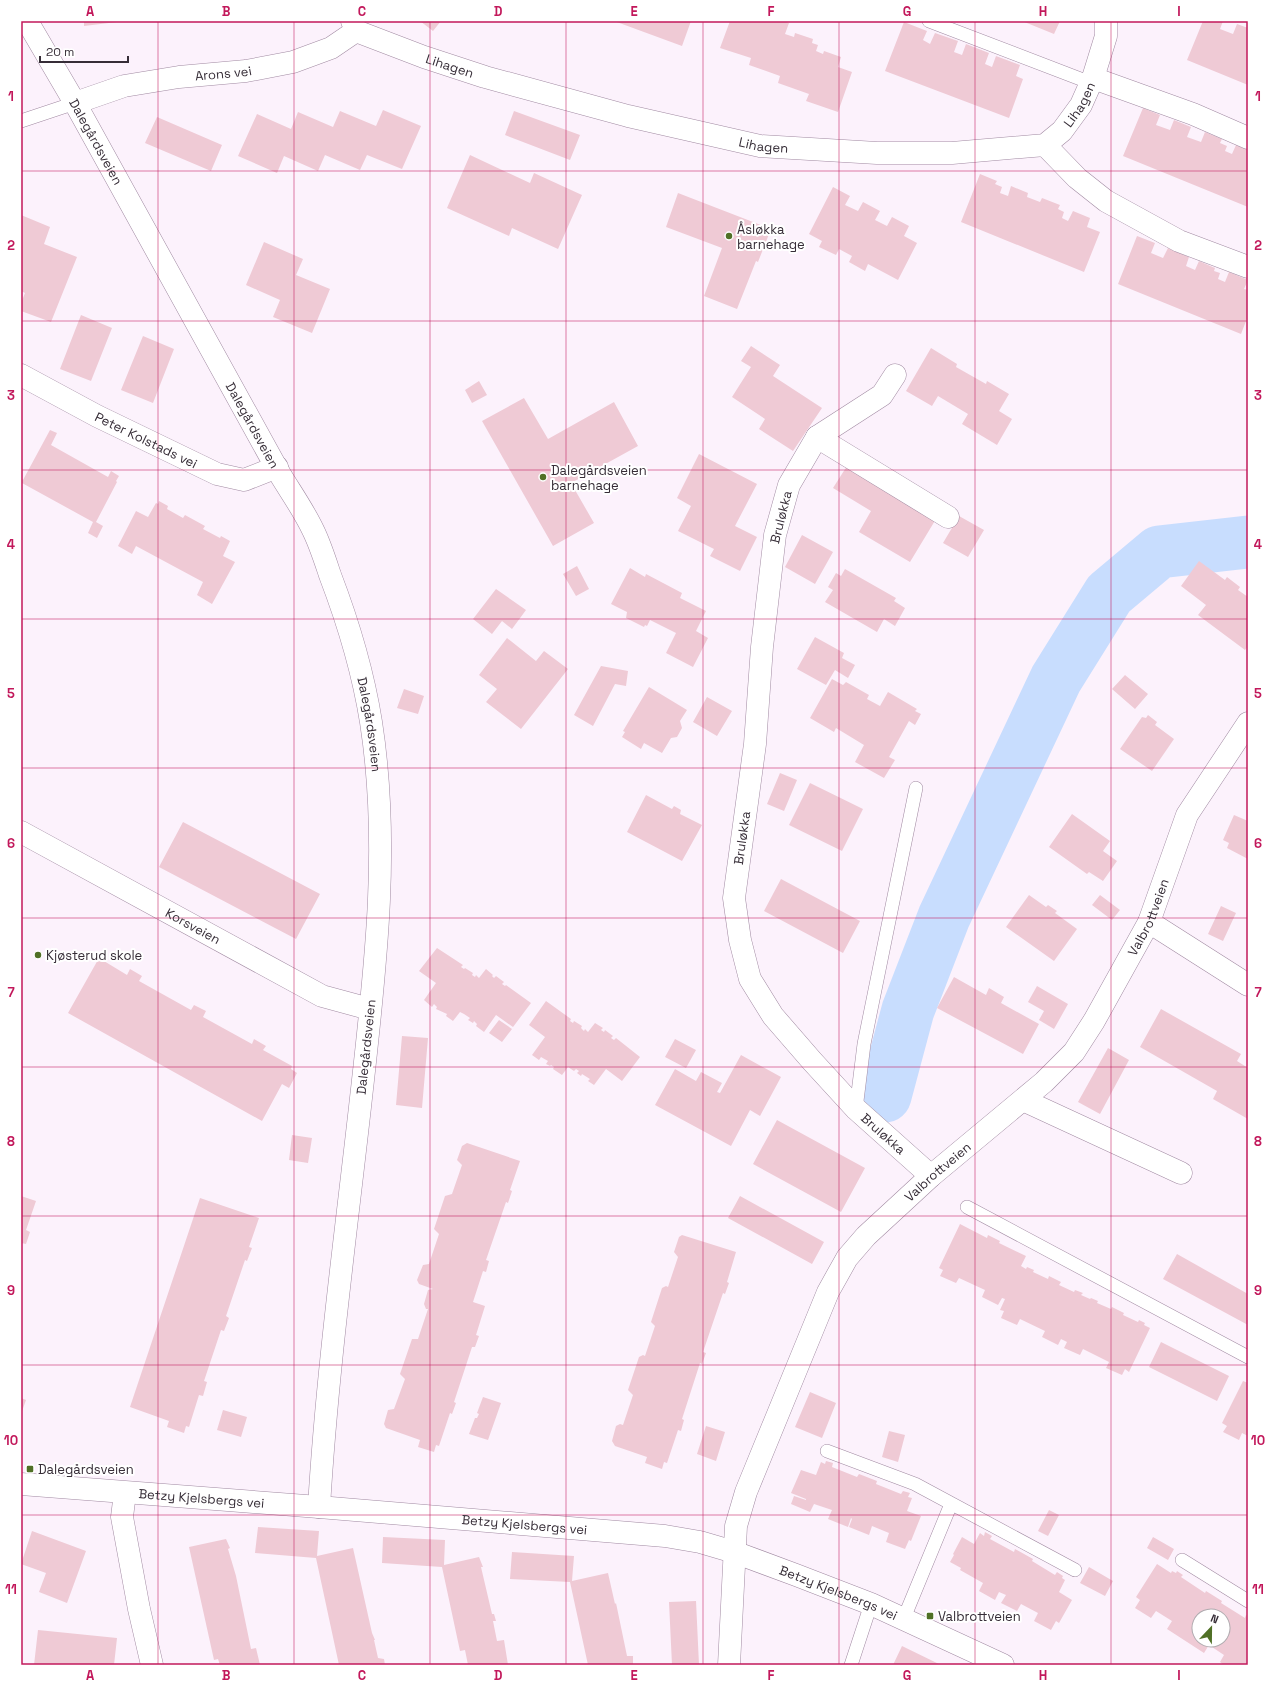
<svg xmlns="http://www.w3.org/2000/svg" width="1269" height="1686" viewBox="0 0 1269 1686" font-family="'Space Grotesk',sans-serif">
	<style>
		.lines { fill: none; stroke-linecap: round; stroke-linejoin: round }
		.river { stroke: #c8ddfe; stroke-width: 53 }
		.building { fill: #efcad5; fill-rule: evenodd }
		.service-casing { stroke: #a18aa2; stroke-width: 14 }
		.minor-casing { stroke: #a18aa2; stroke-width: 23 }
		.service { stroke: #fff; stroke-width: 13 }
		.minor { stroke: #fff; stroke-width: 22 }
		.grid { fill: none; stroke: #c2185b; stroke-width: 1; stroke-opacity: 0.55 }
		.poi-dot { fill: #507026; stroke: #fff; stroke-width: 1.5 }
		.labels { text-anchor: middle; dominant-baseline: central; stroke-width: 4; stroke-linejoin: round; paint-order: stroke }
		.street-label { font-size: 13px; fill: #362d37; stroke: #fff }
		.poi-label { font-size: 13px; fill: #362d37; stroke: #fff; text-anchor: start }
		.neatline { fill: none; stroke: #c2185b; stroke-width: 1.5 }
		.grid-label { font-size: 13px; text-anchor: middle; font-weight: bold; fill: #c2185b }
	</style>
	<rect width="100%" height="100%" fill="#fcf2fc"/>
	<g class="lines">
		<path class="river" d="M885,1096l23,-86 36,-93 112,-238 53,-85 50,-42 89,-10"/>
	</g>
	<path class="building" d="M84,21h33v1l-33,4z
		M420,21h21l-8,10z
		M614,21h77l-9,25z
		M730,21h54l5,2 -4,11 9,3 1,-4 18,6 -1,4 6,2 -2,6 7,3 1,-3 17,6 -3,10 14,5 -14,40 -32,-11 3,-7 -31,-11 2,-7 -31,-11 2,-7 -31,-10z
		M1022,21h38l-6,13z
		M1203,21h20l-3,8 13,5 4,-10 11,4v57l-61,-25z
		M904,22l23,9 -4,9 7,4 5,-11 23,8 -4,11 8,3 4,-11 23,9 -4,11 7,3 4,-11 24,9 -4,11 7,3 -14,39 -124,-47z
		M1143,108l17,7 -4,10 14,5 4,-10 17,7 -4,10 14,5 4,-10 17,7 -2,4 7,3 -2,5 7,3 4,-9 12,5v57l-125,-51z
		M383,110l38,16 -19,43 -35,-14 -7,15 -35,-15 -7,16 -34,-15 -7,17 -39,-17 19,-42 34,15 7,-17 35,15 7,-16 36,15z
		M514,111l66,24 -10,25 -65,-25z
		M157,117l65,28 -11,26 -66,-28z
		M470,155l60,28 4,-10 48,22 -24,54 -46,-21 -3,8 -62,-28z
		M980,174l17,7 -2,3 7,3 -2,6 8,3 3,-10 17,7 -1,4 13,5 2,-4 18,7 -2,4 6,3 -2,6 6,3 5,-10 17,7 -3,9 13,5 -16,40 -123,-50z
		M833,187l17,9 -5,9 13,6 5,-9 17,9 -5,9 12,6 5,-9 17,9 -5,10 13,7 -19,37 -30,-16 -3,7 -16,-9 3,-6 -13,-7 -3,6 -17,-8 3,-6 -13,-7z
		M678,193l93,36 -13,33 -2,-1 -19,48 -33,-13 18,-48 -56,-21z
		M21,215l29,12 -6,17 33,13 -26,65 -30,-11v-8l4,-10 -4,-2z
		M1137,236l18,7 -4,10 12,5 5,-10 21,9 -3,9 9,4 4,-9 16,7 -1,3 6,2 -2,6 7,3 4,-10 19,8 -4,9 4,1v26l-7,18 -123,-50z
		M264,242l39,17 -7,16 34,14 -18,44 -39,-16 7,-17 -34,-15z
		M81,315l31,13 -21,53 -31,-12z
		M143,336l31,13 -21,54 -32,-13z
		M751,346l29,19 -7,11 49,32 -29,43 -34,-22 6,-10 -33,-22 19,-30 -10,-6z
		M931,348l26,16 -1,3 30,17 1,-3 22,13 -10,17 13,8 -15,26 -35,-21 6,-10 -30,-18 -6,10 -26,-15z
		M479,381l8,14 -15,8 -7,-13z
		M524,398l24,41 66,-37 24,44 -67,37 23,40 -41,23 -71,-125z
		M50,430l7,3 -6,12 57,32 3,-6 8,5 -3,5 1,1 -21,40 7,4 -6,12 -9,-5 5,-11 -71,-39 -1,2v-7l2,2z
		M699,454l58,30 -22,42 22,11 -17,34 -30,-15 4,-7 -36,-18 13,-25 -14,-8z
		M847,466l89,53 -26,43 -51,-30 12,-21 -38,-23z
		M159,501l9,5 -1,3 16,9 2,-3 20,11 -2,3 17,9 1,-2 9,5 -7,15 12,6 -23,42 -15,-9 6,-13 -67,-36 -4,8 -14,-8 18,-35 12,6 8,-14 2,1z
		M959,516l25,14 -16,27 -25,-14z
		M802,535l31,17 -18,32 -30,-17z
		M1199,561l26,19 2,-3 13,10 -2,3 10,7v49l-3,4 -47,-35 8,-10 -25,-19z
		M577,566l12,23 -13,7 -13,-22z
		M630,568l15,9 1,-3 36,19 -2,5 26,13 -10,20 12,7 -15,29 -27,-14 10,-20 -26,-13 -3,6 -2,-1 -1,2 -18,-9 1,-6 -16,-8z
		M845,569l51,29 -2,3 11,7 -10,18 -11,-7 -7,13 -52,-30 8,-12 -5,-3 8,-14 5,3z
		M496,589l30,21 -14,19 -10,-8 -10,13 -19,-15z
		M815,637l29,16 -2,5 13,7 -7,13 -13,-8 -9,15 -29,-16z
		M507,638l29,23 8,-10 24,18 -47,60 -35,-27 11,-13 -18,-14z
		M601,666l27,5 -2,15 -11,-2 -22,42 -19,-11z
		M1125,675l23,19 -13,15 -23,-20z
		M832,679l11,6 3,-3 23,13 -2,4 13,7 8,-14 29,17 -2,2 6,3 -6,11 -6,-4 -20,36 6,3 -11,18 -29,-16 9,-17 -28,-17 -2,4 -24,-14z
		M649,687l38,23 -7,11 2,7 -5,9 -6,1 -9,15 -18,-10 -3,6 -19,-12 3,-5 -2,-1z
		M404,689l20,7 -6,18 -21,-6z
		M707,697l25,14 -15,25 -24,-14z
		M1148,715l9,7 -2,3 19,14 -22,32 -32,-22 22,-32 4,1z
		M780,773l17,7 -13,31 -17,-7z
		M810,783l53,26 -21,42 -53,-26z
		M646,795l26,14 2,-3 7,4 -1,4 22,11 -20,36 -55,-29z
		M1072,814l38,27 -7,10 14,10 -14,20 -14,-9 -2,2 -38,-27z
		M1234,815l14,6v38l-21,-11 2,-5 -6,-3z
		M183,822l137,72 -24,45 -137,-72z
		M781,879l79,42 -17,32 -79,-42z
		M1029,895l17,12 2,-2 9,6 -2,2 22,16 -23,32 -48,-34z
		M1100,895l20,15 -8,10 -20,-15z
		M1221,906l15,7 -13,28 -15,-7z
		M437,948l26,17 -2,2 3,2 1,-1 8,5 -1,2 3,2 1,-2 3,3 7,-9 7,6 -1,1 2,2 2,-2 8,6 -2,2 3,2 1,-1 25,18 -18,24 -17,-12 -12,17 -8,-6 1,-2 -3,-3 -1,2 -5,-3 2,-2 -6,-4 -4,-2 -7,9 -7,-5 1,-2 -11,-5 1,-2 -3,-3 -2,3 -8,-7 12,-17 -17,-12z
		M99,958l28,17 3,-6 12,7 -3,5 52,29 3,-5 12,6 -3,6 49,27 2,-5 12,7 -3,4 29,16 -1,3 6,4 -8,15 -7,-4 -20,37 -194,-108z
		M954,977l32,18 3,-7 15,9 -3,6 38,21 -16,30 -86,-46z
		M1037,986l31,18 -14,25 -15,-9 5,-9 -16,-9z
		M546,1001l25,18 -1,2 3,2 1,-2 8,5 -1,2 3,3 1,-2 3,3 7,-9 8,5 -2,2 3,2 1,-2 8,6 -2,2 3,2 2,-2 24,19 -18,24 -16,-12 -12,16 -6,-4 2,-2 -8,-5 -1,2 -4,-3 2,-2 -3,-2 -2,2 -6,-4 -6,8 -9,-6 1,-2 -3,-2 -1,1 -4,-2 2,-3 -7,-4 -2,3 -7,-5 13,-18 -16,-12z
		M1161,1009l80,45 -4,7 11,7v51l-35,-20 4,-8 -77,-44z
		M499,1020l13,9 -10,13 -13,-9z
		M402,1036l26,2 -6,70 -26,-3z
		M675,1039l21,11 -10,18 -21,-11z
		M1108,1048l21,12 -29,54 -22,-12z
		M741,1055l40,22 -21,39 -10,-6 -19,36 -76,-41 20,-36 21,12 5,-9 21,11 -5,9 3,1z
		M777,1120l88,48 -24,44 -88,-48z
		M292,1135l20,3 -4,25 -19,-3z
		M467,1143l53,18 -10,29 2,1 -4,12 -2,-1 -20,58 3,1 -3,11 -3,-1 -10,31 12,4 -9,29 3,1 -4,11h-3l-18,55 2,1 -4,11 -2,-1 -11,33 -3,-1 -2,7 -16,-5 2,-7 -34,-12 -2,-4 4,-14 6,-1 11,-30 -5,-5 12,-35h6l10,-30h-2l-2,-5 4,-14 5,-1 -14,-5 -2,-4 6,-15 6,-1 10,-30 -5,-5 11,-33 7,-2 10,-29 -5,-5 5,-14z
		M21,1196l15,5 -10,29 4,2 -4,12 -5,-1z
		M740,1196l84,46 -12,22 -84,-46z
		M200,1198l59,20 -10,29 3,1 -5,13 -2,-1 -19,56 3,2 -5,13 -3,-1 -17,51 3,1 -4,14 -4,-1 -10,32 -3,-1 -2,7 -17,-6 2,-6 -39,-14z
		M960,1224l27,14 1,-3 12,6 -1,2 27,13 -5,10 5,3 1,-2 7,3 -1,2 15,7 1,-3 12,6 -2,3 15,7 1,-2 8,3 -2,2 9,4 1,-1 7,3 -1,2 14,6 1,-2 12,6 -1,2 15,7 1,-2 6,3 -1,2 6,3 -21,44 -4,-3 -3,6 -16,-7 3,-6 -26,-13 -3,6 -16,-7 3,-6 -6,-3 -3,6 -16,-8 3,-6 -25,-12 -3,6 -16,-7 3,-7 -4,-1 5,-11 -3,-1 -4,7 -16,-8 3,-7 -26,-12 -3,5 -16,-7 3,-6 -4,-2z
		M682,1235l54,17 -9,30 2,1 -4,11 -2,-1 -20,59 3,1 -4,11 -2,-1 -18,56 2,1 -3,11 -3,-1 -11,33 -3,-1 -2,7 -17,-6 2,-6 -32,-11 -3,-5 4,-15 4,-2 3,1 10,-30 -5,-5 11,-33 4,-2 2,1 10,-30 -4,-4 11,-34 4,-2 2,1 10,-30 -4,-5 5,-15z
		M1177,1254l71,40v31l-85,-46z
		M1161,1342l68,34 -12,25 -68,-34z
		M1243,1381l5,2v53l-6,-3 -3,7 -16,-8 4,-6 -5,-3z
		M810,1392l26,11 -14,35 -27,-11z
		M483,1397l18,6 -13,37 -19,-6 6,-16h2l2,-4 -2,-1z
		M21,1398l5,2 -5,14z
		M223,1410l24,7 -6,20 -24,-7z
		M706,1426l19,6 -9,29 -19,-7z
		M889,1431l16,4 -7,27 -16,-5z
		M826,1461l7,2 -1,4 25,10 2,-3 18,7 -1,3 25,10 2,-3 7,2 -2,4 4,1 -5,13 14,5 -10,25 -2,-1 -4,9 -19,-7 3,-9 -17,-7 -3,9 -20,-8 3,-8 -1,-1 -3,9 -20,-8 4,-9 -18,-6 -4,8 -19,-8 3,-8 12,4v-1l-15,-6 10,-23 15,5 5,-13 4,2z
		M1049,1510l10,5 -11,21 -10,-5z
		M258,1527l61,4 -2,25 36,-8 19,85 3,7h-1l4,18 6,1 1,6h-46l-23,-107 -61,-5z
		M32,1531l54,20 -19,52 -28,-11 7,-19 -25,-9z
		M985,1532l7,4 -2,3 24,13 1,-3 18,10 -1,2 23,14 2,-3 6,4 -1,2 3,2 -6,12 13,8 -13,23 -3,-2 -5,9 -17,-9 4,-8 -17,-9 -4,7 -16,-8 5,-8 -7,-3 -4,8 -16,-9 4,-8 -23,-13 1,-2 -11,-6 4,-7 -1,-1 9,-17 12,7 6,-11 4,3z
		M383,1537l62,3 -1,25 35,-8 4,10h-2l11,47h2l2,7h-3l4,20 7,-1 4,25h-40l-3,-15 -5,1 -18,-84 -60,-4z
		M1153,1537l21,12 -6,11 -21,-12z
		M226,1539l4,9 -2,1 8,27 15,73 5,-1 4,17h-40l-2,-6 -4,1 -25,-113z
		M512,1552l62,4 -2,25 36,-8 7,31 1,-1 11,53h6v9h-45l-18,-83 -60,-3z
		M1157,1564l14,9 1,-2 4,2 1,-2 6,4 -2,2 24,16 1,-2 16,10 -1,2 24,15 1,-3 2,1v49h-24l-4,-3 4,-7 -15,-10 -5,8 -37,-24 5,-8 -16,-10 -5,7 -16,-10 5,-8 -4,-3zM1199,1616h24v24h-24z
		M1089,1567l24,14 -8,15 -25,-13z
		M696,1601l3,64h-27l-3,-63z
		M38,1630l79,8 -3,27h-80z
		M902,1646l39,19h-48z"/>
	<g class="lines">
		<g class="service-casing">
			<path id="service" d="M929,21l162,62
				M21,121l54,-18
				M856,1109l8,-65 52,-256
				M967,1207l281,150
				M827,1451l88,33 160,86
				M1182,1560l66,41
				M904,1618l47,-114
				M851,1665l20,-61"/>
		</g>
		<g class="minor-casing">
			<g id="minor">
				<path id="s1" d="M27,21l48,82 206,373c11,18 23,35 32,54 7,14 12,30 17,45 18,47 33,97 41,147 20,128 3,258 -11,385 -15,133 -33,266 -41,400"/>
				<path id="s2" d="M356,31l68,26 61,20 143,39 132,30 117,7h75l93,-8 17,-14 19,-26 12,-27 13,-42v-15"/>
				<path d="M1093,78l100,36 55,24"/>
				<path id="s3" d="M75,103l49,-17 55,-9 67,-6 47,-9 38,-14 25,-17 -4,-10"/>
				<path d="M1045,145l32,33 29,23 73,40 69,26"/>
				<path id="s4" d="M21,375l76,41 120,58 27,6 33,-13"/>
				<path id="s5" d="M895,375l-13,20 -65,42 -28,48 -14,50 -13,112 -7,97 -21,154 6,42 10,39 23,37 39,45 44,48 75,67"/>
				<path d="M817,437l131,80"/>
				<path id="s6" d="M21,832l301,164 48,13"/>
				<path d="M1149,922l99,63"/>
				<path d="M1023,1100l158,73"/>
				<path id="s7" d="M21,1484l298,23 346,29 35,6 34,10 62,23 75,29 132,61"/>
				<path d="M125,1493l-3,24 17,92 13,56"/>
				<path id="s8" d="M729,1665l7,-139 10,-34 82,-200 19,-34 19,-22 65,-60 113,-94 30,-30 20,-31 55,-99 38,-107 61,-92"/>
			</g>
		</g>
		<use href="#service" class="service"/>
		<use href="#minor" class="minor"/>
	</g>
	<path class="grid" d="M158,21v1644M294,21v1644M430,21v1644M566,21v1644M703,21v1644M839,21v1644M975,21v1644M1111,21v1644M21,171h1227M21,321h1227M21,470h1227M21,619h1227M21,768h1227M21,918h1227M21,1067h1227M21,1216h1227M21,1365h1227M21,1515h1227"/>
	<g class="poi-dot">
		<circle cx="729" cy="236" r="4"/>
		<circle cx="543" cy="477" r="4"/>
		<circle cx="38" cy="955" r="4"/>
		<rect x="26" y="1465" width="8" height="8" rx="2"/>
		<rect x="926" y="1612" width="8" height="8" rx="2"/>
	</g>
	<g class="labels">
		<g class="street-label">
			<text stroke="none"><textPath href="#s2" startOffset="100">Lihagen</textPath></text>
			<text stroke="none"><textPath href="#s3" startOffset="152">Arons vei</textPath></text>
			<text stroke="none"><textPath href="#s2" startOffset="760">Lihagen</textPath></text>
			<text stroke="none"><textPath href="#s1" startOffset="139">Dalegårdsveien</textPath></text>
			<text stroke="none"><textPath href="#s2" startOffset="424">Lihagen</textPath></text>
			<text stroke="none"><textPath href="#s1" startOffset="463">Dalegårdsveien</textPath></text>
			<text stroke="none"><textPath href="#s4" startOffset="141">Peter Kolstads vei</textPath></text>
			<text transform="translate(781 517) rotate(-76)">Bruløkka</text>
			<text stroke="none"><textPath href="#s1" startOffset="787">Dalegårdsveien</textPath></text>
			<text transform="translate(742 838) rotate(-82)">Bruløkka</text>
			<text stroke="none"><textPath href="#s8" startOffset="891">Valbrottveien</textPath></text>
			<text stroke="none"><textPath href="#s6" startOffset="196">Korsveien</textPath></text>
			<text transform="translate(366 1047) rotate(-84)">Dalegårdsveien</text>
			<text stroke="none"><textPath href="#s5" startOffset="862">Bruløkka</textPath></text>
			<text stroke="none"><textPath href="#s8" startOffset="555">Valbrottveien</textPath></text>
			<text stroke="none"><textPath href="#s7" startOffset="181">Betzy Kjelsbergs vei</textPath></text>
			<text stroke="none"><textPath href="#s7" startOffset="505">Betzy Kjelsbergs vei</textPath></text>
			<text stroke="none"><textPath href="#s7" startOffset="829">Betzy Kjelsbergs vei</textPath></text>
		</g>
		<g class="poi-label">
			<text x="737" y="229">Åsløkka<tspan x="737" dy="15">barnehage</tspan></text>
			<text x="551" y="470">Dalegårdsveien<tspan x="551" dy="15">barnehage</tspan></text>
			<text x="46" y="955">Kjøsterud skole</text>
			<text x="38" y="1469">Dalegårdsveien</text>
			<text x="938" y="1616">Valbrottveien</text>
		</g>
	</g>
	<rect width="1269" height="1686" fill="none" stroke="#ffffff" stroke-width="44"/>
	<g transform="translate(1211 1628) rotate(22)"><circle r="19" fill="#ffffff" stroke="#afabaf"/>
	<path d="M0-3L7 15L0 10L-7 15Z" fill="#507026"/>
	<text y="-6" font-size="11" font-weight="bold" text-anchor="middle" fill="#362d37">N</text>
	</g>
	<path d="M40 56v6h88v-6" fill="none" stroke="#362d37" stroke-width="2"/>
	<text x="46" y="56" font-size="12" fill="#362d37" stroke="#ffffff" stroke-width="3" paint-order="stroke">20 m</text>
	<rect x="22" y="22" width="1225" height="1642" class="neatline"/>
	<g class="grid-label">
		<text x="90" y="16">A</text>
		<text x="226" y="16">B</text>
		<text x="362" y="16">C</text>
		<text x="498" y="16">D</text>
		<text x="634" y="16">E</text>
		<text x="771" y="16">F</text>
		<text x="907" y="16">G</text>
		<text x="1043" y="16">H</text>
		<text x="1179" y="16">I</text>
		<text x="11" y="101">1</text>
		<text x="1258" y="101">1</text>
		<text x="11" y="250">2</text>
		<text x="1258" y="250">2</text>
		<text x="11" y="400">3</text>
		<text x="1258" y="400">3</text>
		<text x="11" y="549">4</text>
		<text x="1258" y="549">4</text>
		<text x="11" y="698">5</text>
		<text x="1258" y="698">5</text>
		<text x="11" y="848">6</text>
		<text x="1258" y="848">6</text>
		<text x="11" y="997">7</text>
		<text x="1258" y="997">7</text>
		<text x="11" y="1146">8</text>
		<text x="1258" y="1146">8</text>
		<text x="11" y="1295">9</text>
		<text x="1258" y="1295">9</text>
		<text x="11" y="1445">10</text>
		<text x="1258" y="1445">10</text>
		<text x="11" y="1594">11</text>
		<text x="1258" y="1594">11</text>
		<text x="90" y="1680">A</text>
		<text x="226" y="1680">B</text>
		<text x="362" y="1680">C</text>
		<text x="498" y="1680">D</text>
		<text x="634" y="1680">E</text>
		<text x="771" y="1680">F</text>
		<text x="907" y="1680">G</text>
		<text x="1043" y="1680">H</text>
		<text x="1179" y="1680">I</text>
	</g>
</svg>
